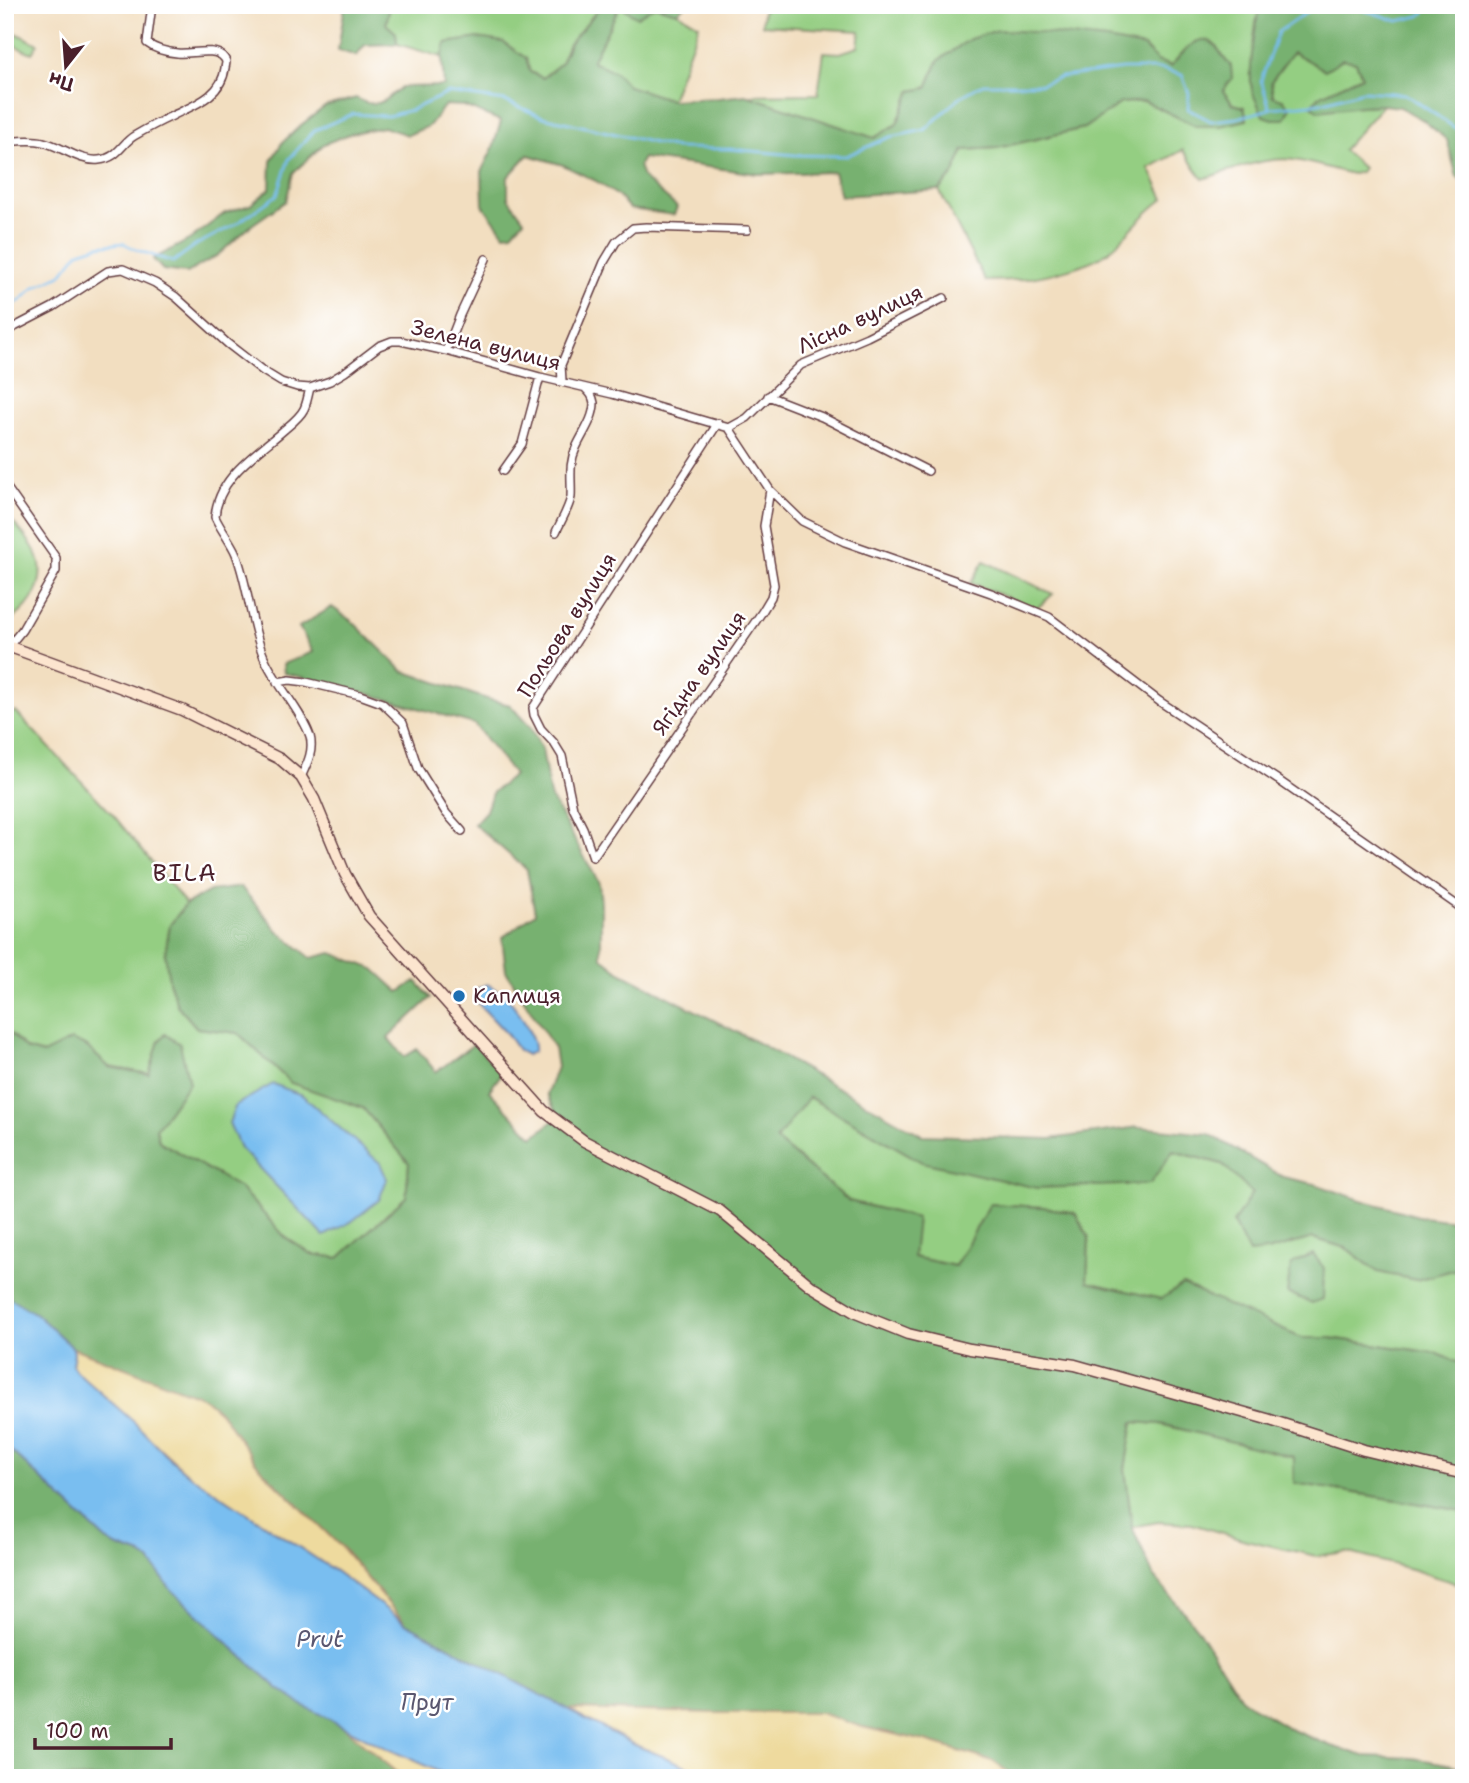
<svg xmlns="http://www.w3.org/2000/svg" width="1469" height="1783" viewBox="0 0 1469 1783" font-family="'Shantell Sans',sans-serif">
	<style>
		.green { fill: #94ce82; stroke: #6f7656; stroke-width: 2; fill-rule: evenodd }
		.forest { fill: #77b170; stroke: #60684e; stroke-width: 2 }
		.sand { fill: #eeda9e; stroke: #9c7c64; stroke-width: 2 }
		.water { fill: #79bef0; stroke: #626e8e; stroke-width: 2 }
		.lines { fill: none; stroke-linecap: round; stroke-linejoin: round }
		.stream { stroke: #79bef0; stroke-width: 2.5 }
		.minor-casing { stroke: #633c41; stroke-width: 10 }
		.secondary-casing { stroke: #633c41; stroke-width: 13 }
		.minor { stroke: #fff; stroke-width: 7 }
		.secondary { stroke: #fce5cf; stroke-width: 10 }
		.poi-dot { fill: #1f6fb2; stroke: #fff; stroke-width: 2.5 }
		.labels { text-anchor: middle; dominant-baseline: central; stroke-width: 5; stroke-linejoin: round; paint-order: stroke }
		.street-label { font-size: 21px; fill: #4a1f2b; stroke: #fff }
		.poi-label { font-size: 21px; fill: #4a1f2b; stroke: #fff; text-anchor: start }
		.water-label { font-size: 23px; font-style: italic; fill: #5a5770; stroke: #fff }
		.quarter-label { font-size: 24px; letter-spacing: 2px; fill: #4a1f2b; stroke: #fff }
	</style>
	<rect width="100%" height="100%" fill="#fff"/>
	<filter id="ink" filterUnits="userSpaceOnUse"><feTurbulence type="fractalNoise" baseFrequency=".0143" numOctaves="2"/><feDisplacementMap in="SourceGraphic" scale="14" xChannelSelector="R" yChannelSelector="G"/><feConvolveMatrix kernelMatrix="1 2 1 2 8 2 1 2 1" color-interpolation-filters="sRGB"/></filter>
	<filter id="wash" filterUnits="userSpaceOnUse"><feTurbulence type="fractalNoise" baseFrequency=".00686" numOctaves="4" result="noise"/><feDisplacementMap in="SourceGraphic" scale="28" xChannelSelector="R" yChannelSelector="G"/><feGaussianBlur stdDeviation="1.57" result="paint"/><feColorMatrix in="noise" values="0 0 0 0 0 0 0 0 0 0 0 0 0 0 0 0 0 1.4 0 .05"/><feComposite in="paint" operator="in"/></filter>
	<g filter="url(#wash)">
		<rect width="100%" height="100%" fill="#f2dec0"/>
		<path class="green" d="M390,5h212l-33,39 -8,19 -19,15 -12,-6 -83,-29 -5,14 -45,-13 -1,-11 -10,-9z
			M620,5l35,1 22,6 22,13 -28,75 -43,-14 -13,-14 -23,-11z
			M770,5h491l-5,18 -4,42 21,31 -2,-15 22,-29 32,17 18,-10 13,3 6,14 -41,19 41,11 21,-1 -40,45 20,18 -3,4 -7,2c-20,-4 -39,-11 -59,-14 -28,-4 -65,11 -91,19l-20,-29 -34,18 15,31c-21,14 -35,35 -55,52 -17,14 -63,25 -86,28 -12,2 -25,1 -38,2l-46,-91 14,-15 11,-25 34,-2 86,-20 37,-25 23,-2 52,25 51,-6 -3,-13 -11,-3 -10,-13v-32l-7,-14 -31,5 -14,16 -14,-5 -13,-14 -206,14 -11,27 -16,3 -14,33 -23,14 -128,-43 72,-1 6,-42 16,1 18,-6 2,-16 -98,-6 1,-14z
			M5,28l33,16 -6,9 -17,-7 -10,-1z
			M5,513c12,14 31,32 35,51 4,25 -14,49 -35,59z
			M984,561l69,33 -17,15 -65,-26z
			M15,711l99,105 72,88 -16,21 -1,56 8,24 20,23 41,5 53,50 72,25 46,55 -3,34 -67,61 -28,-4 -26,-17 -45,-49 -81,-47 -3,-12 33,-46 -23,-49 -7,6 -9,34 -41,-7 -23,-21 -42,8 -18,-5 -15,-15h-6v-316zM302,1095l34,31 -12,110z
			M808,1097l114,65 250,-11 50,13 30,29 15,58 45,-13 34,10 32,24 38,8 48,-13v98l-28,-12 -106,-15h-29l-32,-14 -182,-42 2,-44 -14,-25 -32,-6 -53,-3 -35,62 -42,-9 3,-39 -67,-17 -73,-61z
			M1133,1422l27,2 135,33 -1,26 170,28v75l-53,-17 -65,-17 -30,4 -70,-16 -54,-16 -34,-2 -26,5 -7,-58z"/>
		<path class="forest" d="M345,5h45l-4,19 10,9 1,11 -32,1 -9,11 -18,-6z
			M602,5h84l-9,7 -22,-6 -18,11 -17,-11 -28,55 23,11 13,14 43,14 47,-2 28,-3 128,43 23,-14 14,-33 16,-3 11,-27 32,-22 28,-9 37,2 72,8 37,7 13,14 14,5c10,-12 31,-40 46,-18 6,7 6,11 14,18l1,12 -9,13 10,13 11,3 3,13 -26,6h-25l-52,-25 -23,2 -37,25 -87,20 -33,2 -11,25 -14,15 -98,6 -7,-24 -76,2 -115,-16 -4,7 4,13 34,29 -3,8 -44,-6 -12,-13 -22,-15 -33,-16 -35,-10 -20,22v21l16,22 -12,13 -8,1 -21,-29 -1,-35 11,-22 8,-27 -37,-15 -19,-1 -16,21 -21,9 -25,-8 -31,6 -28,11 -31,29 -7,28 -33,23 -35,31 -31,18 -24,-3 -10,-11 36,-19 36,-27 25,-8 20,-16 1,-28 11,-18 19,-18 25,-19 30,-8c20,12 30,3 45,-11l43,-1 -2,-29 4,-14 32,-5 25,4 23,16 4,14 13,6 18,-15 8,-19z
			M1261,5h203v179l-7,-7 -10,-37 -24,-20 -23,-13 -17,-2 -21,1 -44,5 -7,-6 10,-10 41,-19 -6,-14 -13,-3 -18,11 -32,-18 -22,30 2,14 10,3 7,10 -5,10h-12l-10,-3c-3,-8 -9,-18 -11,-26 -4,-19 3,-66 9,-85z
			M332,607l21,15 50,49 84,28 23,6 20,22 12,22 8,47 49,87 2,21v53l19,15 140,72 162,91 128,4 89,-12 70,7 74,43 32,7 46,16 61,17 42,5v45l-48,13 -38,-8 -32,-24 -33,-10 -46,13 -18,2 -16,-30 19,-30 -30,-29 -49,-13 -23,33 -113,4 -115,-26 -113,-65 -33,43 73,61 68,17 -4,39 42,9 35,-62 53,3 32,6 14,25 -2,44 74,17 22,-14 118,53h29l106,15 28,12v146l-170,-28v-26l-134,-33 -27,-2 -8,47 7,58 22,50 43,51 45,72 48,29 41,17 33,10 49,2 40,7 11,4v9h-447l-25,-17 -67,-20 -63,-14 -42,-14h-111l-142,-4 -162,-86 -64,-76 -81,-79 -39,-55 -17,-15 -131,-50 -37,-34 -31,-19v-261h6l15,15 17,5 28,-14 15,6 23,21 40,7 10,-33 6,-7 15,10 9,39 -33,46 3,12 81,47 45,49 26,17 28,4 67,-61 3,-34 -46,-55 -72,-25 -53,-50 -41,-5 -20,-23 -8,-24 -4,-28 5,-28 16,-21 24,-13 31,-4 37,44 33,27 21,-5 42,16 25,23 17,-11 15,17 -43,40 16,19 13,-8 19,23 38,-28 28,29 -13,18 44,46 25,-20 -11,-23 10,-27 -3,-19 -48,-77 -4,-33 33,-25 -8,-43 -53,-46 12,-13 6,-18 22,-18 -40,-51 -130,-37 -60,-14 -1,-9 30,-12 -14,-25z
			M1313,1254l11,14 -1,31 -11,4 -25,-10 4,-29z
			M5,1445l100,94 11,7 26,9 8,6 20,27 62,59 46,41 25,17 40,21 47,41 14,11h-399z"/>
		<path class="sand" d="M73,1348l131,50 17,15 39,55 81,79 64,76 -70,-52 -147,-97 -112,-103 -4,-6 2,-12z
			M567,1709l142,4h111l42,14 63,14 67,20 25,17h-296l-15,-4 -71,-29z
			M343,1726l34,18 76,34h-49l-14,-11z"/>
		<path class="water" d="M487,984c5,3 11,6 15,9 12,9 34,44 32,58l-7,4 -9,-5 -11,-16 -33,-35 4,-11z
			M273,1084l29,11 78,68 7,16 -8,21 -28,22 -27,14 -84,-88 -11,-25 7,-18z
			M5,1295l31,19 37,34 1,5 -2,12 4,6 59,52 34,35 19,16 147,97 70,52 230,122 71,29 15,4h-268l-76,-34 -75,-39 -24,-17 -46,-41 -62,-59 -20,-27 -8,-6 -26,-9 -11,-7 -100,-94z"/>
		<g class="lines">
			<path class="stream" d="M1271,108l49,-5 43,-12 42,3 59,40
				M5,309l15,-8 15,-14 26,-12 18,-23 19,-6 25,-3 14,7 36,12 23,-17 40,-21 41,-29 12,-36 26,-29 38,-16 35,2 23,-6 37,-17 57,8 38,16 133,31 53,1 67,6 50,1 44,-19 35,-7 35,-33 23,-13h58l20,-7 62,-8h39l20,6 7,18 -1,16 23,12 26,-3 33,-9 -9,-29 17,-48 35,-24 48,1 37,12 22,-5 12,-11"/>
		</g>
	</g>
	<g filter="url(#ink)">
		<g class="lines">
			<g class="minor-casing">
				<path id="minor" d="M5,142c12,-1 27,-3 38,0 18,4 37,20 56,18 19,-2 22,-16 35,-24 12,-7 25,-14 38,-20 22,-11 50,-20 53,-48 1,-6 2,-6 -1,-10 -9,-12 -34,-3 -47,-5 -11,-1 -21,-3 -30,-10l5,-38
					M5,332l48,-25 55,-36 15,-2 32,14 21,14 52,47 35,27 18,11 16,5 13,1 20,-7 15,-9 34,-26 13,-5h9l45,10 94,26 72,17 117,34 41,62 32,31 43,21 146,51 58,24 110,84 119,79 186,130
					M446,351l14,-36 26,-56
					M562,381l-1,-16 43,-103 12,-20 17,-14 13,-1 101,3
					M768,396l54,21 106,54
					M729,428l18,-10 54,-53 66,-28 77,-39
					M503,471l19,-27 18,-67
					M5,485l51,73v13l-34,59 -13,16
					M556,532c5,-11 13,-24 15,-35 1,-18 -3,-32 5,-49 6,-14 18,-29 18,-45 -1,-7 -4,-10 -8,-14
					M277,682l13,-2 16,2 54,13 22,8 21,20 15,45 28,45 16,18
					M301,777c6,-13 13,-26 9,-41 -9,-26 -34,-51 -46,-79 -14,-33 -15,-69 -28,-103 -5,-12 -15,-24 -21,-37 3,-41 42,-63 70,-88 6,-5 15,-12 19,-20 3,-6 4,-14 6,-21
					M593,857l-10,-29 -10,-20 -11,-52 -8,-13 -13,-14 -7,-14 -1,-7 185,-285
					M593,857l169,-245 9,-15 3,-12 -10,-59 6,-36"/>
			</g>
			<g class="secondary-casing">
				<path id="secondary" d="M5,645l177,65 98,49 21,18 13,22 31,75 24,42 175,195 40,30 136,70 91,75 45,27 52,21 62,15 105,16 192,54 97,31 100,24"/>
			</g>
			<use href="#minor" class="minor"/>
			<use href="#secondary" class="secondary"/>
		</g>
	</g>
	<circle class="poi-dot" cx="459" cy="996" r="7"/>
	<g class="labels">
		<g class="street-label">
			<text transform="translate(860 319) rotate(-25)">Лісна вулиця</text>
			<text transform="translate(486 345) rotate(14)">Зелена вулиця</text>
			<text transform="translate(567 625) rotate(-58)">Польова вулиця</text>
			<text transform="translate(699 673) rotate(-55)">Ягідна вулиця</text>
		</g>
		<g class="poi-label">
			<text x="473" y="996">Каплиця</text>
		</g>
		<g class="water-label">
			<text x="320" y="1639">Prut</text>
			<text x="427" y="1702">Прут</text>
		</g>
		<g class="quarter-label">
			<text x="185" y="873">BILA</text>
		</g>
	</g>
	<rect width="1469" height="1783" fill="none" stroke="#fff" stroke-width="28"/>
	<g transform="translate(66 66) rotate(197)" stroke="#ffffff" stroke-width="5" paint-order="stroke">
	<path d="M0-5L12 26L0 18L-12 26Z" fill="#4a1f2b"/>
	<text y="-10" font-size="19" font-weight="bold" text-anchor="middle" fill="#4a1f2b">Пн</text>
	</g>
	<path d="M35 1738v10h136v-10" fill="none" stroke="#4a1f2b" stroke-width="3.5"/>
	<text x="46" y="1738" font-size="21" fill="#4a1f2b" stroke="#ffffff" stroke-width="5" paint-order="stroke">100 m</text>
</svg>
